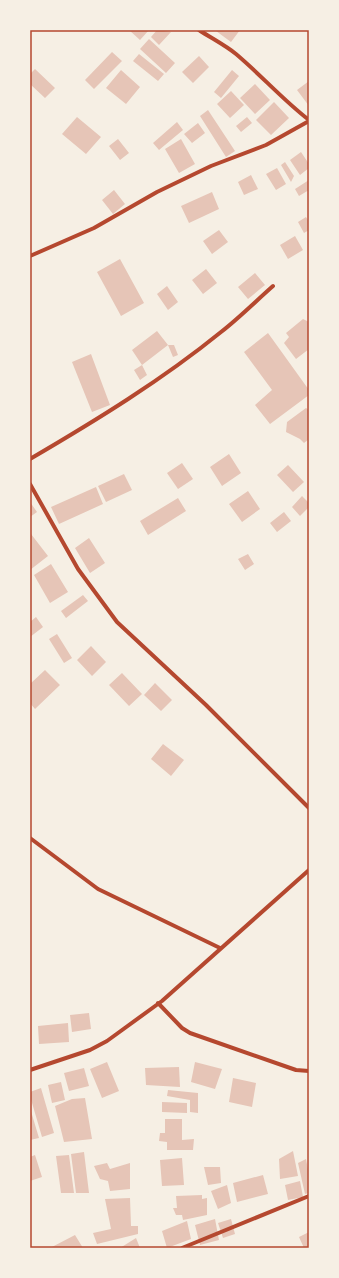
<svg xmlns="http://www.w3.org/2000/svg" width="339" height="1278" viewBox="0 0 339 1278" font-family="Spectral,serif">
	<style>
		.building { fill: #e6c5b7 }
		.lines { fill: none; stroke-linecap: round; stroke-linejoin: round }
		.minor { stroke: #b5482f; stroke-width: 4 }
		.neatline { fill: none; stroke: #b5482f; stroke-width: 1.5 }
	</style>
	<rect width="100%" height="100%" fill="#f6efe4"/>
	<path class="building" d="M129,30h20l-9,10z
		M157,30l14,2 -12,13 -8,-8z
		M217,30h23l-9,12 -15,-11z
		M149,39l26,24 -9,10 -26,-24z
		M112,52l10,9 -28,28 -9,-9z
		M139,54l25,20 -6,7 -25,-20z
		M199,56l10,11 -16,16 -11,-11z
		M35,69l20,19 -10,10 -15,-14v-10z
		M121,70l19,17 -14,17 -20,-16z
		M232,70l7,6 -18,22 -7,-6z
		M309,81v25l-12,-16z
		M255,84l15,16 -15,14 -15,-16z
		M231,91l13,14 -14,13 -13,-14z
		M274,102l15,16 -18,17 -15,-15z
		M208,110l27,41 -9,6 -26,-41z
		M77,117l24,20 -15,17 -24,-20z
		M247,117l5,6 -11,9 -5,-6z
		M177,122l6,8 -24,20 -6,-7z
		M198,123l7,10 -13,10 -8,-9z
		M118,139l11,14 -9,7 -11,-14z
		M181,139l14,25 -16,9 -14,-24z
		M301,152l8,12v4l-9,7 -10,-15z
		M285,162l9,14 -3,6 -10,-17z
		M277,168l9,16 -10,6 -10,-16z
		M251,175l7,14 -14,6 -6,-13z
		M309,180v10l-10,6 -4,-7z
		M114,190l11,14 -12,10 -11,-14z
		M212,192l7,17 -30,14 -8,-17z
		M306,217l3,5v8l-5,3 -6,-11z
		M219,230l9,12 -16,12 -9,-13z
		M295,236l8,14 -15,9 -8,-14z
		M120,259l24,44 -23,13 -24,-44z
		M206,269l11,14 -14,11 -11,-14z
		M255,273l10,12 -17,14 -10,-12z
		M167,286l11,16 -10,8 -11,-16z
		M303,319l6,3v27l-13,10 -12,-16 5,-6 -3,-4z
		M157,331l11,14h6l4,10 -5,2 -5,-12 -26,20 -10,-15z
		M268,333l41,57v5l-39,29 -15,-19 17,-15 -28,-38z
		M91,354l19,51 -18,7 -20,-50z
		M142,365l5,10 -7,5 -6,-10z
		M306,408l3,2v29l-5,4 -4,-4 -14,-7 1,-10z
		M229,454l12,19 -19,13 -12,-19z
		M182,463l11,16 -15,10 -11,-16z
		M288,465l16,17 -11,10 -16,-17z
		M124,474l8,16 -26,12 -8,-16z
		M96,487l7,17 -44,20 -8,-17z
		M248,491l12,18 -18,13 -13,-18z
		M302,496l7,7v4l-9,9 -8,-9z
		M178,498l8,13 -38,24 -8,-14z
		M30,502l7,10 -7,5z
		M284,512l7,9 -14,11 -7,-9z
		M31,534l17,22 -18,14v-35z
		M89,538l16,25 -15,10 -15,-25z
		M248,554l6,10 -9,6 -7,-11z
		M51,564l17,28 -18,11 -16,-28z
		M83,595l5,6 -22,17 -5,-7z
		M36,617l7,10 -13,10v-15z
		M57,634l15,24 -8,5 -15,-24z
		M91,646l15,16 -14,14 -15,-16z
		M45,670l15,15 -25,24 -5,-6v-19z
		M122,673l20,21 -13,12 -20,-21z
		M155,683l17,17 -11,11 -17,-16z
		M163,744l21,16 -13,16 -20,-17z
		M89,1013l2,16 -19,3 -2,-17z
		M68,1023l1,19 -30,2 -1,-18z
		M107,1062l12,29 -17,7 -12,-29z
		M195,1062l27,7 -7,20 -24,-7z
		M179,1067l1,20 -34,-2 -1,-17z
		M84,1068l5,18 -20,5 -5,-18z
		M233,1078l23,5 -4,24 -23,-5z
		M61,1082l4,18 -13,3 -4,-18z
		M41,1088l13,45 -12,4 -12,-41v-4z
		M168,1090l30,3v20l-8,-1v-12l-23,-4z
		M85,1098l7,41 -28,3 -9,-36 17,-7z
		M162,1102l25,1v10l-25,-1z
		M30,1108l9,30 -9,2z
		M165,1119h17v21l12,-1 -1,11h-26v-8l-8,-1 1,-8h5z
		M293,1151l5,25 -18,3 -1,-20z
		M84,1152l5,41h-13l-5,-39z
		M35,1155l7,22 -12,4v-24z
		M69,1155l5,38h-13l-5,-37z
		M182,1158l2,27 -22,1 -2,-26z
		M306,1159l3,16v18l-4,1 -7,-31z
		M107,1163l3,6 20,-6v26l-20,2 -2,-10 -8,-2 -6,-13z
		M204,1167h16l1,16 -13,2z
		M263,1175l5,19 -31,8 -4,-19z
		M300,1181l3,16 -15,3 -3,-15z
		M227,1185l4,18 -13,6 -7,-18z
		M202,1195v4l5,-1v17l-24,5 -1,-5h-6l-3,-7h4l-1,-12z
		M130,1198l1,28h7v8l-41,10 -4,-11 18,-4 -6,-30z
		M215,1219l4,21 -19,5 -5,-20z
		M231,1219l4,15 -12,4 -5,-15z
		M187,1221l4,18 -24,9 -5,-17z
		M309,1232v16h-5l-5,-11z
		M75,1235l8,13h-33z
		M136,1238l4,10h-20z"/>
	<g class="lines">
		<path class="minor" d="M199,30c12,8 26,15 37,24 25,21 47,46 73,66
			M30,256l64,-28 63,-36 54,-26 55,-21 43,-24
			M30,459c65,-38 132,-79 191,-127 18,-14 35,-31 52,-46
			M30,484l48,85 39,53 89,83 103,103
			M30,838l68,51 122,59
			M158,1003l24,25 8,5 106,37 13,1
			M30,1070l60,-20 17,-9 55,-40 147,-131
			M182,1248l127,-52"/>
	</g>
	<rect width="339" height="1278" fill="none" stroke="#f6efe4" stroke-width="62"/>
	<rect x="31" y="31" width="277" height="1216" class="neatline"/>
</svg>
